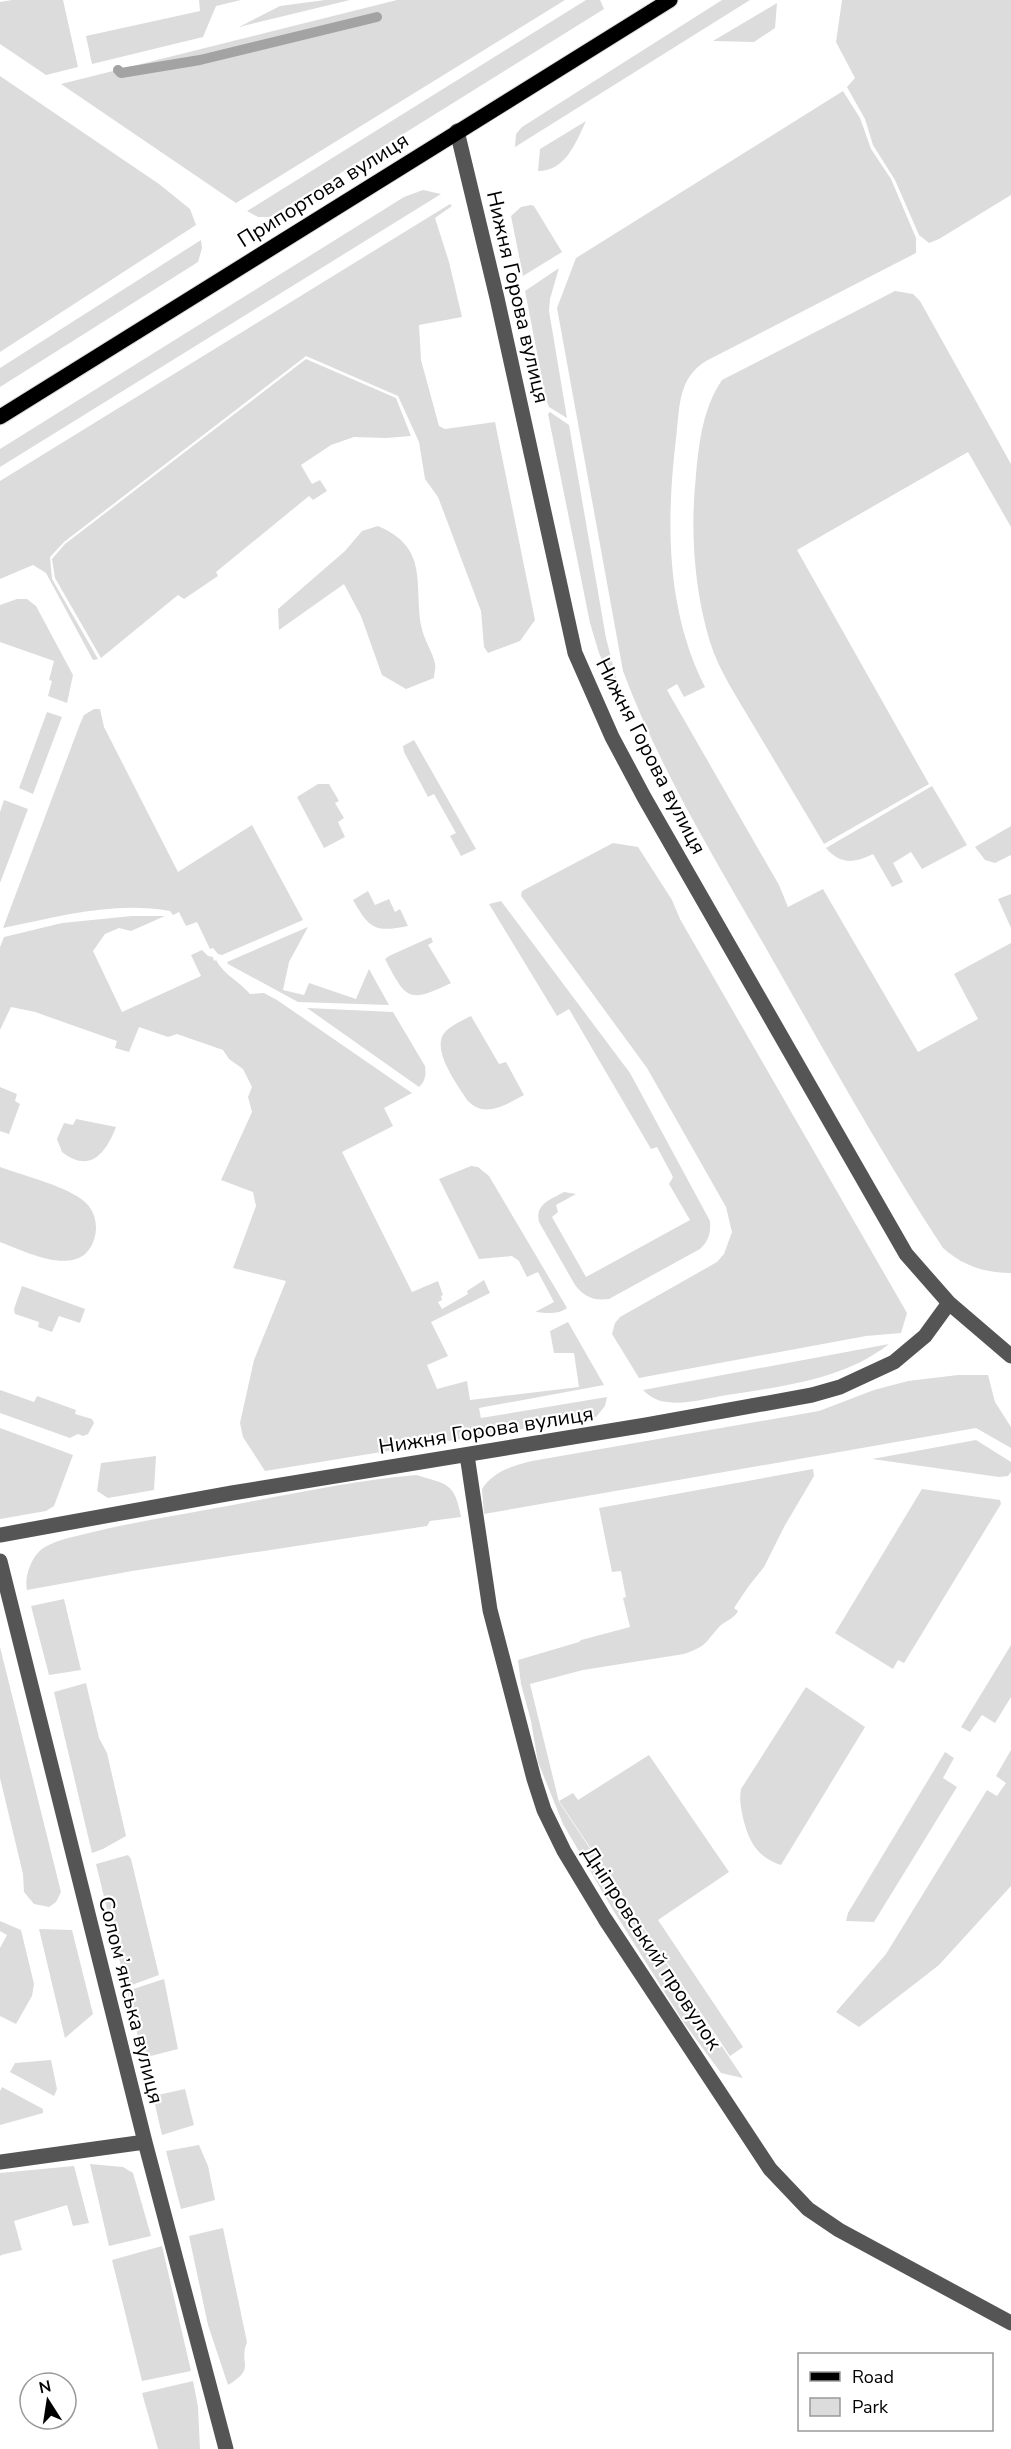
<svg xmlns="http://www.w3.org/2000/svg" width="1011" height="2449" viewBox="0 0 1011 2449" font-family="'Nunito Sans',sans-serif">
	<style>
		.green { fill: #dcdcdc }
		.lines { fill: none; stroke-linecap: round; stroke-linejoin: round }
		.stream { stroke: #a3a3a3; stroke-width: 10 }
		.major-casing { stroke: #dbdbdb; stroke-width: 17 }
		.minor { stroke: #555; stroke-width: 15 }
		.major { stroke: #000; stroke-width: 15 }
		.labels { text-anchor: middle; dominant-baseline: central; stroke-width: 4.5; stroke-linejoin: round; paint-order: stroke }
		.street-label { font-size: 21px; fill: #000; stroke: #fff }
	</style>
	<rect width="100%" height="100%" fill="#fff"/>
	<path class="green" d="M12,0h51l15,67 -32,8 -46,-31v-42z
		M199,0h42l-25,6 -13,31 -111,27 -6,-28 114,-25z
		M325,0h25l-111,27 41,-21z
		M397,0h168l-329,203 -175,-119z
		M586,0h14l4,9 -334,208h-12l-11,-6z
		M722,0h28l-235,147 1,-13 6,-7z
		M842,0h169v195l-72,44 -10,4 -10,-8 -24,-55 -22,-35 -8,-26 -18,-32 8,-9 -19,-36z
		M777,3l-2,25 -21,14 -41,-1z
		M0,76l159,108 31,25 6,16 -196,127z
		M843,91l17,27 11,31 20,30 25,59v15l-210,108c-29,18 -26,47 -30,78 -10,83 -10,171 29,248l-21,10 -7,-13 -10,6 112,195 9,22 35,-18 95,163 60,-33 -24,-45 57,-31v330c-26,0 -48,-7 -68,-25 -63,-96 -119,-198 -176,-298 -52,-91 -107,-180 -144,-279l-66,-363 19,-50z
		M586,121c-10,21 -20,50 -48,50l2,-22z
		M423,190l18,4 -441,273v-18l404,-252z
		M450,204l2,2 -17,12 14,44 13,55 -43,8 2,35 18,66 6,3 50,-7 40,198 -15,21 -32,12 -4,-6 -3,-36 -43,-114 -13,-18 -6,-37 -21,-46 -92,-40 -242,186 -14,15 2,22 46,80 -5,1 -47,-87 -13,-8 -33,14v-98z
		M531,205l3,1 28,46 -39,24 -12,-60 10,-9z
		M201,240l1,8 -4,14 -198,125v-19z
		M559,268l-9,31 -1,12 18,107 -18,-11 -3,-8 -21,-108z
		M895,291l18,3 7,7 91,163v63l-43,-75 -171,98 132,234 -105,60c-24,-40 -48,-81 -72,-121 -15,-26 -33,-52 -42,-81 -16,-53 -20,-112 -14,-167 3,-33 7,-67 26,-95z
		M306,359l90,39 15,38 -25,2 -32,-1 -23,8 -30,20 11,19 8,-4 7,11 -14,9 -4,-4 -93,76 2,4 -34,23 -6,-4 -77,63 -46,-80 -3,-19 13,-15z
		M550,412l19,13 37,213 20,78 -27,-63 -9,-30 -42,-209z
		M378,526c51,22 36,56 43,99 2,14 13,29 14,39 1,4 -1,10 -1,14l-28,11 -24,-14 -21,-59 -17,-32 -65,46 -1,-21 67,-58 17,-20z
		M17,599h10l9,7 37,69 -6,28 -19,-7 4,-15 -3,-1 5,-19 -54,-19v-37z
		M94,709h6l4,18 74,145 74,-47 51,95 -81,35 -4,-1 -5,-6 -3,1 -13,-27 -11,4 -7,-14 -6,3 -3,-4c-56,-10 -112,6 -167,17l77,-204 4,-9z
		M47,712l15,5 -29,77 -14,-6z
		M414,740l62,109 -15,7 -11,-20 6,-3 -22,-39 -6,3 -24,-45 -1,-6z
		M318,784h11l10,17 -4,2 9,15 -6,4 7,15 -21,11 -27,-51z
		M932,786l35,59 -45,24 -11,-17 -18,11 10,19 -11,5 -19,-33c-18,9 -33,11 -47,-6z
		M4,800l24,9 -28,74v-71z
		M1011,826v29l-16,8 -10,-3 -10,-13z
		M613,843l25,4 34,53 8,19 227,394 -6,20 -35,3 -227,42 -27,-44 3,-11 5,-6 97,-55 7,-8 8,-22 -6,-25 -79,-139 -126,-172 1,-5z
		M368,891l7,14 14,-6 6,13 5,-3 8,17c-34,7 -39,2 -55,-26z
		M1011,894v34l-13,-29z
		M501,901l129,172 80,148c1,11 -1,20 -10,28l-91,50c-15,2 -25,-2 -34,-14l-36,-63c-4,-18 11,-22 25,-30l12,2 -20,11 2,7 -6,5 34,60 104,-57 -21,-36 4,-7 -16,-30 -6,2 -82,-140 -12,7 -68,-112z
		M132,916h33l-34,15 -12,-3 -14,6 -12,17 29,61 79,-36 -10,-21 11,-5 6,6 5,1 1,4 2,-1c8,15 23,21 34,34l14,-1 13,7 135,93 -28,15 9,18 -51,26 70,140 26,-11 5,14 -2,1 1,4 -4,2 4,7 26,-15 -1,-3 17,-11 6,13 -59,29 17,34 -21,9 10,24 30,-8 3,19 109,-13 -5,-34h-20l-4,-22 18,-9 36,63 -125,23 2,10 126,-21 -2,9 -9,11 -331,54 -22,-34 -3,-14 14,-63 32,-79 -53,-13 23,-62 -3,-14 -32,-12 31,-68 -4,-15 4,-10 -9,-18 -14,-10 -6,-9 -46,-16 -9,3 -29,-10 -10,25 -14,-4 2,-7 -82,-29 -24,-5 -11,23v-83l4,-10 58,-14z
		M308,927l-19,35 -6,28 21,5 5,-12 47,16 13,-30 20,36 -91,-3 -70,-38 -1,-2z
		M431,937l2,5 -5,3 23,38c-43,21 -45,16 -66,-24l4,-3z
		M307,1008l86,4 32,54c1,8 1,15 -6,21z
		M471,1016l28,48 7,-2 18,33c-19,10 -40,24 -57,5 -10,-16 -38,-53 -21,-69 6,-6 17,-11 25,-15z
		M0,1087l17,7 -2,7 5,3 -11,30 -9,-3z
		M76,1119l40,8c-10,26 -26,47 -54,25l-5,-13 7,-16 9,2z
		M471,1166l7,1 11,9 78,132c-9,7 -21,5 -32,4l19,-10 -16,-30 -11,5 -8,-16 -7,-5 -33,3 -40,-80z
		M0,1167c22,8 69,20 85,35 9,8 13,21 10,34 -11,46 -68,16 -95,6z
		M22,1286l63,23 -5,14 -21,-7 -7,16 -14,-5 1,-5 -24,-8 -1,-5z
		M889,1344c-46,36 -106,42 -162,51 -19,3 -41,10 -60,7 -10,-1 -17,-5 -24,-12z
		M958,1375h30l7,27 16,25v21l-35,-20 -492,86 -2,-25c12,-18 30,-23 50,-28l287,-50 55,-21 34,-9z
		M0,1390l34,12 3,-6 39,14 -1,4 17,5 2,4 -6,11 -5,2 -5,-2 -8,4 -70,-25z
		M0,1428l73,27 -19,51 -8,5 -46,8z
		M976,1440l35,22v10l-3,4 -9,1 -127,-18z
		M156,1456l-2,34 -46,8 -11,-7 4,-28z
		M813,1469l1,7 -30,51 -20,40 -16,20 -14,21 4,3c-5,9 -12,9 -18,15 -16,17 -11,19 -36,28l-101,16 -53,14 29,118 184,276 -22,-5 -37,-50 -71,-113 -50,-86 -25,-62 -7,-41 -10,-37 -3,-24 61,-18 2,-2 49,-13 -7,-29 3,-1 -5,-26 -9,1 -13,-64z
		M416,1475c30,9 39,7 45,42l-31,4 -3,5 -295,45 -105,19c-3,-13 5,-36 18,-43 14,-8 32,-11 48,-15 37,-9 74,-15 112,-22 68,-12 142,-29 211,-35z
		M922,1489l78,11 1,4 -97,159 -6,-3 -5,9 -58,-36z
		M64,1599l17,71 -32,5 -18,-69z
		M1011,1645v52l-16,26 -13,-8 -12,17 -9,-5z
		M0,1647l61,245 -5,10 -7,5 -15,-3 -10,-12 -1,-18 -23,-96z
		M86,1683l13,55 8,15 19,83 -23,13 -11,4 -38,-161z
		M806,1687l59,40 -84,138c-24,-8 -32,-23 -38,-47 -2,-10 -4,-18 -2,-29z
		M1011,1750v136l-72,79 -80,62 -23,-15 50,-58 101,-164 10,6 9,-13 -10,-7z
		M945,1752l9,6 -11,20 14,9 -83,135 -28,-1 2,-8z
		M649,1755l80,117 -71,48 85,127 -13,9 -171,-255 14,-8 5,7z
		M128,1855l3,4 28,116 -33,12 -30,-123z
		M0,1921l21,9 13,54 -2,12 -16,28 -16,-8v-68l7,-13 -7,-4z
		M39,1929l33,1 21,84 -28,24z
		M164,1979l14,70 -35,9 -16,-67z
		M51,2060l6,29 -3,7 -44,-24 5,-9z
		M2,2087l41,22v4l-43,12v-34z
		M185,2089l9,36 -32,10 -9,-39z
		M199,2145l9,21 7,34 -34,9 -15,-58z
		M90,2164l33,3 10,6 18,63 -42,10z
		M74,2166l15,57 -16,3 -6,-21 -53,16 8,29 -21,5 -1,2v-84z
		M223,2228l24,114c-9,23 10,25 -19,43l-20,-60 -19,-89z
		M162,2246l29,125 -49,10 -30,-121z
		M193,2381l5,26 2,42h-42l-16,-56z"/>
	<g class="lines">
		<path class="stream" d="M118,70l3,3 79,-13 177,-43"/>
		<g class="major-casing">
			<path id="major" d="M0,417l670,-417"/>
		</g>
		<path class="minor" d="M457,131l40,167 78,355 37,84 32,60 262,457 43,49 62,53
			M467,1455l23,155 44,169 10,31 20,41 41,68 165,250 38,40 31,21 172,93
			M0,1535l232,-42 414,-68 166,-30 28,-8 54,-25 31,-26 24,-33
			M0,1561l145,581 81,307
			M0,2162l145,-20"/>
		<use href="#major" class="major"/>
	</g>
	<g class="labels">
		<g class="street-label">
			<text transform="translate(323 190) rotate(-32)">Припортова вулиця</text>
			<text transform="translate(518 297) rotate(77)">Нижня Горова вулиця</text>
			<text transform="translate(651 756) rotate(63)">Нижня Горова вулиця</text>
			<text transform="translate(486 1430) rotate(-9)">Нижня Горова вулиця</text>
			<text transform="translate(652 1948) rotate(57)">Дніпровський провулок</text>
			<text transform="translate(131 2000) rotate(76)">Соломʼянська вулиця</text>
		</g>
	</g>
	<rect x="798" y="2353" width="195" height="78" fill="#ffffff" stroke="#999999" stroke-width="1.5"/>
	<rect x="810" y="2372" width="30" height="9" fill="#000000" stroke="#999999" stroke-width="1.5"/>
	<text x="852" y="2383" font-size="18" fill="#000000">Road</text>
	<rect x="810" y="2398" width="30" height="18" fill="#dcdcdc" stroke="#999999" stroke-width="1.5"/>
	<text x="852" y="2413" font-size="18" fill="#000000">Park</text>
	<g transform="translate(48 2401) rotate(348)"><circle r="28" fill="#ffffff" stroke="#999999" stroke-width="1.5"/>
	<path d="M0-4.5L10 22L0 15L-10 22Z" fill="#000000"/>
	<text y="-9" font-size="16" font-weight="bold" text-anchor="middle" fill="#000000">N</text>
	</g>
</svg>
